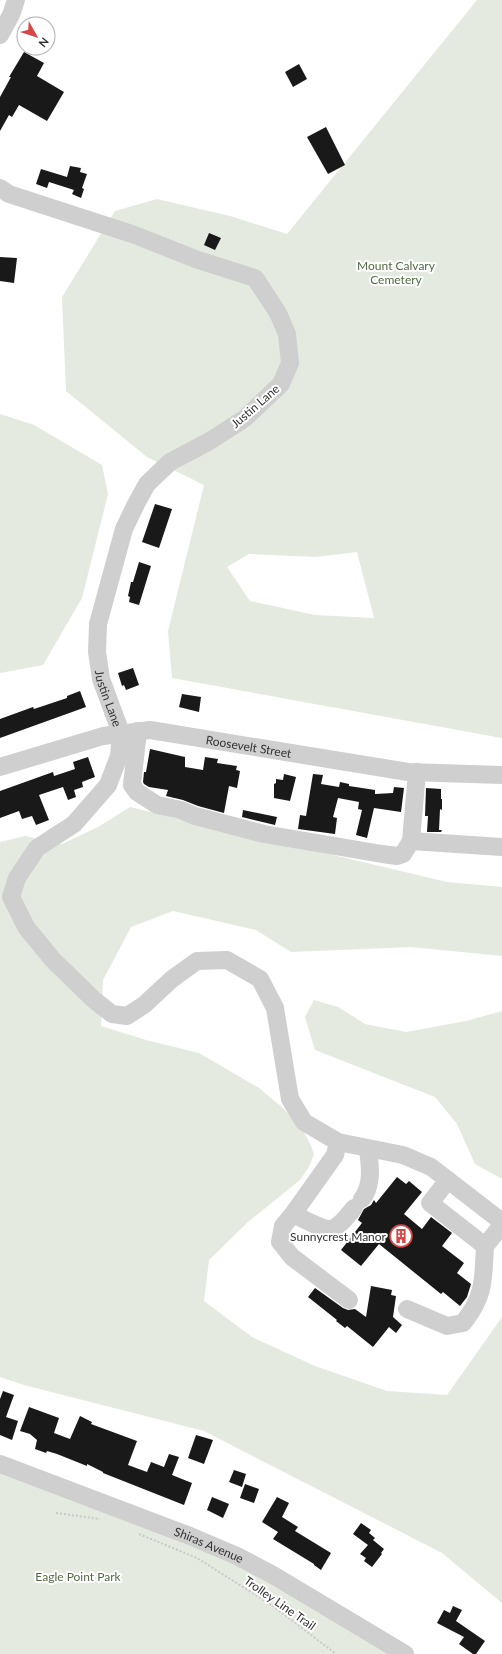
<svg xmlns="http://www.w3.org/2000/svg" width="502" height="1654" viewBox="0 0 502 1654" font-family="Lato,sans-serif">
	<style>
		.green { fill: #e4eadf; fill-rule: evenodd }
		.building { fill: #191919 }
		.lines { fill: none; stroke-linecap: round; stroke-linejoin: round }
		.path { stroke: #c9c9c9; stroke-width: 2; stroke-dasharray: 2 2; stroke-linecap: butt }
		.minor { stroke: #cfcfcf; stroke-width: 18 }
		.labels { text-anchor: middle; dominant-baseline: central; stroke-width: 4; stroke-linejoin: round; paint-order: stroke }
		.park-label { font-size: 12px; fill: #526b42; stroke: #fff }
		.street-label { font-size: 12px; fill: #323232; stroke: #fff }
		.poi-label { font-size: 12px; fill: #323232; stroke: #fff; text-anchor: end }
	</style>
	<rect width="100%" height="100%" fill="#fff"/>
	<path class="green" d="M477,0h25v738l-330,-60 -4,-47 36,-146 -57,-28 -81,-66 -4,-94 53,-86 42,-12 73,17 57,18zM357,552l17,66 -59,-3 -65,-14 -23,-34 22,-13 67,3z
		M0,414l34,11 68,40 6,29 -26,104 -39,67 -43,8z
		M130,807l317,75 55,5v69l-91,-9 -120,5 -35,-22 -83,-19 -42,16 -28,53 -2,46 45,14 53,13 60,35 25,21 19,21 8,16 3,8 -5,13 -9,13 -52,42 -39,38 -5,41 48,36 63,29 72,25 60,4 55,-78v286l-60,-50 -238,-122 -180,-46 -24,-8v-535l25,-6 37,8 36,-17z
		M314,1000l24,7 27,17 41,8 60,-11 36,-10v168l-27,-15 -18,-40 -22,-27 -120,-47 -10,-33z
		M0,1464l190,72 215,118h-405z"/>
	<path class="building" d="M24,52l20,11 -7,13 27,16 -17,29 -28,-16 -7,12 -3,-2 -9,16v-34l11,-20h-2z
		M299,64l8,15 -14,8 -8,-15z
		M326,127l19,38 -17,9 -21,-37z
		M70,166l11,2 -1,4 7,2 -5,14 2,1 -3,9 -9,-4 2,-4 -25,-8 -2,6 -11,-4 5,-15 26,8z
		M209,233l12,5 -6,12 -11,-5z
		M0,257l17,1 -3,25 -14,-2z
		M155,504l17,5 -13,39 -17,-6z
		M139,562l12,4 -12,39 -10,-3 1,-5 -2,-1 3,-14h2z
		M133,668l6,17 -13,5 -2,-5 -2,1 -4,-13z
		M80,691l6,16 -86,31v-19l33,-12 1,2 33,-11v-2z
		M182,694l19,3 -2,15 -20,-5z
		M150,749l35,8v10l18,3 2,-13 13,2 -1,4 20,3 -1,4 4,1 -3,17 -8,-2 -5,27 -26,-7 -15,-6 -17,-4 2,-6 -19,-3 -5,-3 -1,-2 1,-10h2z
		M88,757l7,20 -13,5 1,5 -9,3 2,7 -8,3 -5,-13 -24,8 10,25 -13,5 -4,-9 -10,3 -3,-8 -19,7v-27l53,-19 1,4 21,-7 -2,-7z
		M284,774l12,3 -6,24 -16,-3v-14l2,-1v-4l7,1z
		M313,774l10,1 -2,9 18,3 1,-5 9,2v2l26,4v4l18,-1 1,-6 10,1 -3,24 -27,-4 -7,30 -11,-3 6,-25 -4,-1 1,-7 -21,-4 -5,19 4,1 -2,16 -37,-5 2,-14 6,1z
		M426,788l15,1v10h1v11l-2,-1 -1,21h3l-1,2h-14l1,-16h-3z
		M243,810l34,7 -2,8 -33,-8z
		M397,1177l9,7 3,-3 13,11 -18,22 18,15 9,-12 21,16 -10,13 22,17 -7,10 14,11 -4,13 -7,9 -17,-14 -2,2 -62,-50 -18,22 -20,-16 21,-27 -4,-3 6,-11 7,-4 3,-5 2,3z
		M371,1286l21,4 -1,5 5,1 -3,21 9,8 -6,8 -7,-6 -16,20 -26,-21 -2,2 -9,-7 1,-1 -29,-23 7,-9 28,20 5,2 7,-1 11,8z
		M3,1391l11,4 -8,22 12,4 -6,19 -12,-5v-36z
		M29,1407l30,11 -5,15 16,6 10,-23 12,6 -1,2 46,17 -9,24 19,7 4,-10 13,5 5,-13 10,3 -7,18 20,8 -8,22 -81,-32v-1l-16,-8v2l-30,-12 -10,-3 -1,2 -11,-4 2,-9 -7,-6 -10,-3z
		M196,1435l17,5 -9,24 -16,-6z
		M234,1470l12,4 -4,13 -13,-5z
		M245,1484l14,5 -5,14 -14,-5z
		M212,1497l17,7 -6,14 -16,-8z
		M277,1497l12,6 -7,14 16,10 -3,4 36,22 -10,17 -7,-5v-1l-41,-25 5,-7 -16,-10z
		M361,1523l10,7 -2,3 6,5 -2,2 11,9 -3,4 1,1 -10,13 -8,-6 2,-3 -6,-4 8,-9 -15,-11z
		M453,1606l9,4 -6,11 29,20 -9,13h-3l-14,-10 5,-7 -27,-14 7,-13 6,3z"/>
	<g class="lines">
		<path class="path" d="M56,1513l44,6
			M139,1534l58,24 76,48 63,48"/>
		<g class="minor">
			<path d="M0,35l11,-20 5,-15"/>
			<path id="s1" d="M0,188l9,6 126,41 63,25 57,18 23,35 9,21 3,29 -9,21 -37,35 -36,23 -38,20 -23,22 -11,20 -12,25 -26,95 -1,28 4,27 20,54 -2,23 -11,29 -34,39 -37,24 -20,30 -6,19 15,30 27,33 40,39 19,15 15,2 17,-11 28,-26 25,-18 30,-1 33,19 15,29 15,91 14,23 34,20 65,13 28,12 71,55"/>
			<path d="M138,731l-6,54 5,7 20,13 24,5 14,6 69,18 118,20 15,2 6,-2 8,-13 91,6"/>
			<path id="s2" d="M0,767l103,-31 47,-6 258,42 94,3"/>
			<path d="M411,841l6,-69"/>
			<path d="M338,1142l-3,13 -42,59 -10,12 -3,16 12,15 57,43"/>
			<path d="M448,1180l-18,23 55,43 17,-21"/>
			<path d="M362,1199c11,-14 8,-34 6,-50"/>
			<path d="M293,1214c9,4 32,18 41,14 8,-4 14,-13 20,-20"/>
			<path d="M407,1309l40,17 16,-3c22,-27 20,-43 22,-77"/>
			<path id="s3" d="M0,1464l190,72 47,20 36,19 132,79"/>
		</g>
	</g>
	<defs>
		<g id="building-ring" transform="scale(1.15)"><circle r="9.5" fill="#fff" stroke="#d84745" stroke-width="1.5"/><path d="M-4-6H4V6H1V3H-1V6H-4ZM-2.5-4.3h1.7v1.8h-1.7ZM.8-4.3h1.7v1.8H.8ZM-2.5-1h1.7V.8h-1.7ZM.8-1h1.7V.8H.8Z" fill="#d84745"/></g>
	</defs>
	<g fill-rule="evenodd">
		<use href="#building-ring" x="401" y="1236"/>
	</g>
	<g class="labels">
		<g class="park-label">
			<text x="396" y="265">Mount Calvary<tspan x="396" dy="14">Cemetery</tspan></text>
			<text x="78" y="1576">Eagle Point Park</text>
		</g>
		<g class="street-label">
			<text transform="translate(255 406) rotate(-41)">Justin Lane</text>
			<text stroke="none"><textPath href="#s1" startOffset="781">Justin Lane</textPath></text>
			<text stroke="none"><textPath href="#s2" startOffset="255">Roosevelt Street</textPath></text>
			<text stroke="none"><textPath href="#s3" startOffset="224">Shiras Avenue</textPath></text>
			<text transform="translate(280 1603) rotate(35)">Trolley Line Trail</text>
		</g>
		<g class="poi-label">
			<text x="386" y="1236">Sunnycrest Manor</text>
		</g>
	</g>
	<g transform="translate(36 36) rotate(129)"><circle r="19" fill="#ffffff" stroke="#adadad"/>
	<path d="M0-3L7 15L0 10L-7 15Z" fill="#d84745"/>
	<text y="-6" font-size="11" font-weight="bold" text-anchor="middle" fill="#323232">N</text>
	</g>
</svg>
